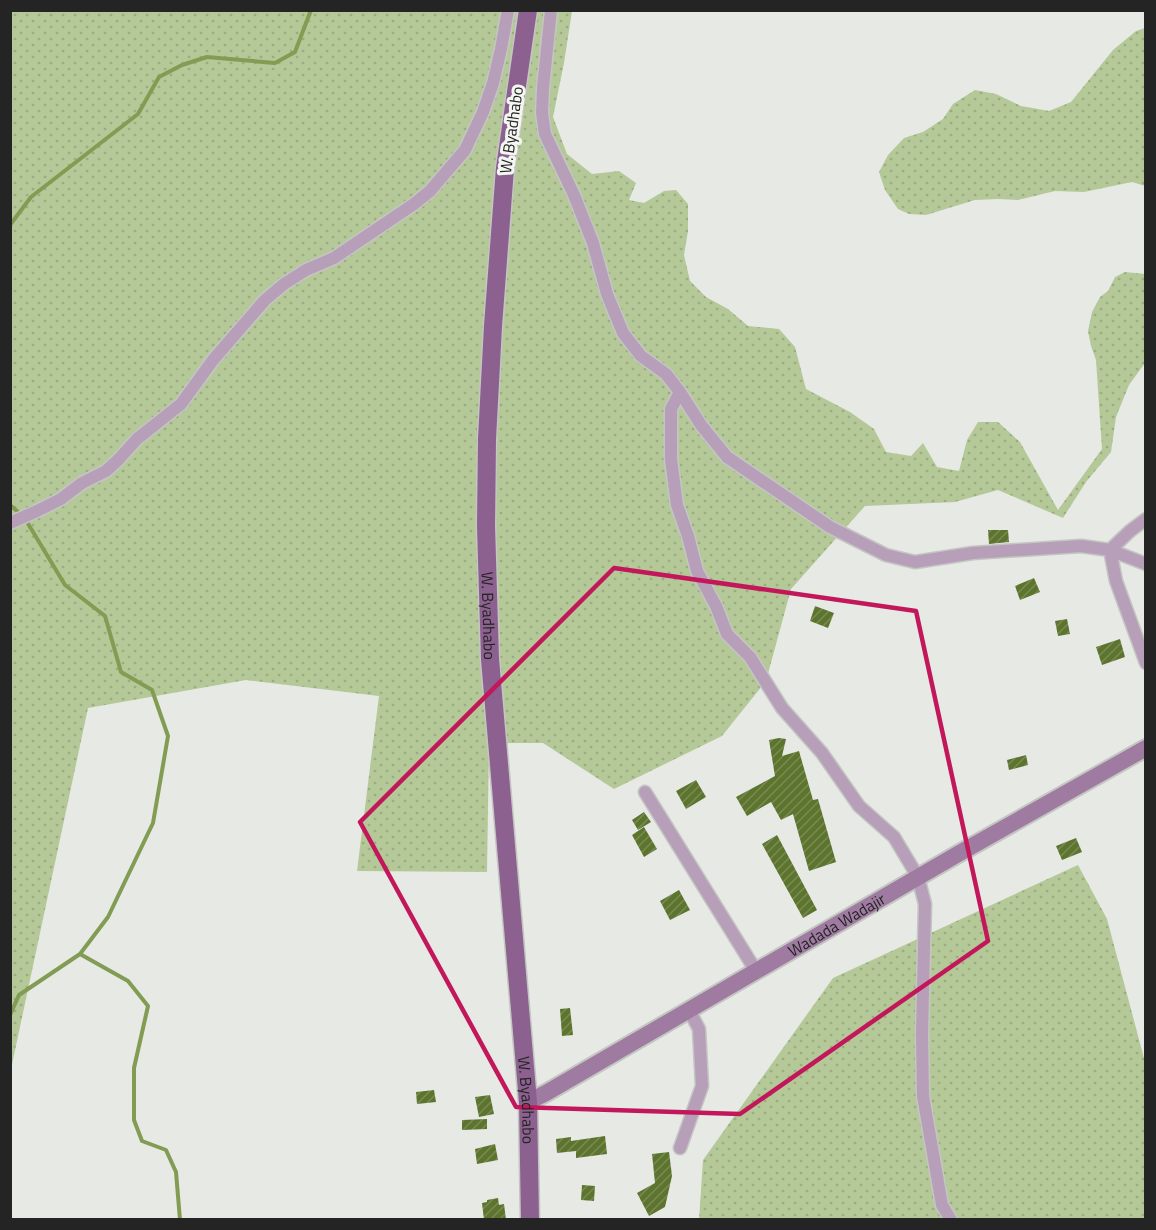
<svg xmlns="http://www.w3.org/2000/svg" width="1156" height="1230" viewBox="0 0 1156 1230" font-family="'Titillium Web',sans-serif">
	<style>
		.grass { fill: url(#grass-dots) }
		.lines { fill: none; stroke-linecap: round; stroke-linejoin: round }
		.stream { stroke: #829c54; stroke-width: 4 }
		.building { fill: url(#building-hatch) }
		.street-casing { stroke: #c4c6c2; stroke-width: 15 }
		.secondary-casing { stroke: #c4c6c2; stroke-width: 20 }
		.primary-casing { stroke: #c4c6c2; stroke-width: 21 }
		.street { stroke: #b79fb9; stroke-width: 12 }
		.secondary { stroke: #9f7ba1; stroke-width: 16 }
		.primary { stroke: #8c6190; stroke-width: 18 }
		.marked { fill: none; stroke: #c2185b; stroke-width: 4.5; stroke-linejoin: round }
		.labels { text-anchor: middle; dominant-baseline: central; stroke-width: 6; stroke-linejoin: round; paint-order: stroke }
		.street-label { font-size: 16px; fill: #232423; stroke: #f4f6f2 }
	</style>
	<defs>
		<pattern id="grass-dots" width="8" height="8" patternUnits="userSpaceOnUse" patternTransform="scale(1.5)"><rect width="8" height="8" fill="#b5c898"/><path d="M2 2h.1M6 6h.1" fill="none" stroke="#9bac83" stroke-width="1.8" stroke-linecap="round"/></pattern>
		<pattern id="building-hatch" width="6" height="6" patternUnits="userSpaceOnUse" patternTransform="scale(1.5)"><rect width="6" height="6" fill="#5c742c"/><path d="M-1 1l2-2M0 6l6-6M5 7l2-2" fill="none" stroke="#798a58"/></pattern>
	</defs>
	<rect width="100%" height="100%" fill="#e7e9e5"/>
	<path class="grass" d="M11,11h561l-8,52 -11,54 14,37 25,20 27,-3 17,12 -7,17 15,3 20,-12 12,-1 12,14v27l-4,24 6,26 16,16 22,12 20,17 31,3 16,18 11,42 44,23 24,17 12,23 25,4 12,-13 14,24 22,4 8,-31 11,-18h20l22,20 38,68 44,-61 -6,-89 -5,-14 -3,-15 4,-19 8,-15 8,-6 7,-14 10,-5 20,2v89l-16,22 -13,32 -5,35 -25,30 -23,36 -65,-28 -43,12 -90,4 -74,83 -25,92 -44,55 -108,53 -71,-46h-54l-2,129 -130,-1 22,-175 -133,-16 -158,28 -77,361z
		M1145,28v158l-13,-4 -48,10 -29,-1 -37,9 -20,-1 -23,1 -49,15 -17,-1 -11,-5 -13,-19 -6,-18 9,-17 16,-17 19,-6 20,-13 10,-15 22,-14 21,4 25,12 28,5 22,-9 42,-52 23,-19z
		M1078,865l29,54 38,143v157l-446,1 4,-60 130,-182z"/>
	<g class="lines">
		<path class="stream" d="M10,225l21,-28 107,-83 21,-37 23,-12 25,-8 68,6 20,-11 16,-42
			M10,505l14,12 41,68 40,31 16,56 31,18 16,46 -15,87 -45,94 -28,37 -61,41 -9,20
			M80,954l48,27 20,25 -14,62v52l8,21 24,9 10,22 4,48"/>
	</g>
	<path class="building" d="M988,530h20l1,12 -20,2z
		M1034,578l6,14 -20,8 -5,-14z
		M815,606l19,7 -6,15 -18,-7z
		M1067,619l3,15 -12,2 -3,-15z
		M1120,639l5,18 -23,8 -6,-18z
		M779,738l7,1 -4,17 17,-5 14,49 5,-1 18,63 -27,9 -16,-57 -12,6 -10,-18 -24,14 -11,-19 39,-21 -6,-36z
		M1026,755l2,10 -19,5 -2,-10z
		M696,780l10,17 -20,12 -10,-18z
		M644,812l7,10 -13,8 -6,-10z
		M644,827l13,22 -13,8 -12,-22z
		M777,835l40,75 -14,8 -41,-74z
		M1076,838l6,14 -20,8 -6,-14z
		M679,890l11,20 -20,10 -10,-19z
		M570,1008l3,27 -11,1 -2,-27z
		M434,1090l2,12 -19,2 -1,-12z
		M490,1095l4,19 -15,3 -4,-20z
		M487,1119v10l-25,1v-10z
		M605,1136l2,18 -31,4v-7l-19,2 -1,-14 15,-2v4z
		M495,1144l3,16 -21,4 -2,-15z
		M669,1152l3,24 -7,31 -16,9 -12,-23 18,-10 -3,-29z
		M582,1185l13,1 -1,15 -13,-1z
		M498,1198l1,7 5,-1 2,16h-22l-2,-17 5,-1v-2z"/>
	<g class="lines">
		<g class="street-casing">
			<path id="street" d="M551,10l-8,78 -1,25 3,21 29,61 19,48 14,51 16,39 18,23 25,18 14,18 21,33 26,32 103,70 56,28 29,7 58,-9 108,-7 29,4 36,14
				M680,392l-9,17v50l6,46 11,31 9,35 19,35 11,28 23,23 32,51 40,45 37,53 35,31 24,40 7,27 -3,131 1,61 19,109 9,15
				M1146,519l-16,12 -20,19 6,31 30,82
				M10,523l27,-12 24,-12 21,-16 24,-12 12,-11 19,-21 44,-35 32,-44 52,-60 19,-16 22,-14 28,-12 80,-54 16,-13 35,-41 18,-38 10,-29 8,-34 7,-39
				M645,792l111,179
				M680,1148l22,-62 -3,-57 -10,-19"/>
		</g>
		<g class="secondary-casing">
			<g id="secondary">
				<path id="s1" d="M528,1102l18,-9 412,-239 188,-106"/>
			</g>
		</g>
		<g class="primary-casing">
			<g id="primary">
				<path id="s2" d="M528,10l-23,158 -12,158 -6,113 -1,87 4,133 38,443 2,118"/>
			</g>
		</g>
		<use href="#street" class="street"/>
		<use href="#secondary" class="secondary"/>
		<use href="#primary" class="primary"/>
	</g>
	<path class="marked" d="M614,568l302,43 72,330 -248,173 -224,-7 -156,-285z"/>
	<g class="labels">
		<g class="street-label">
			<text transform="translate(511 130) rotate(-82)">W. Byadhabo</text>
			<text stroke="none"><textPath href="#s2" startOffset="608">W. Byadhabo</textPath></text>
			<text stroke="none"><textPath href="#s1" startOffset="356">Wadada Wadajir</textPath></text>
			<text stroke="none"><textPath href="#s2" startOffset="1094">W. Byadhabo</textPath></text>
		</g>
	</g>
	<rect width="1156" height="1230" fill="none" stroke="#232423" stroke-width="24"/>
</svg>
